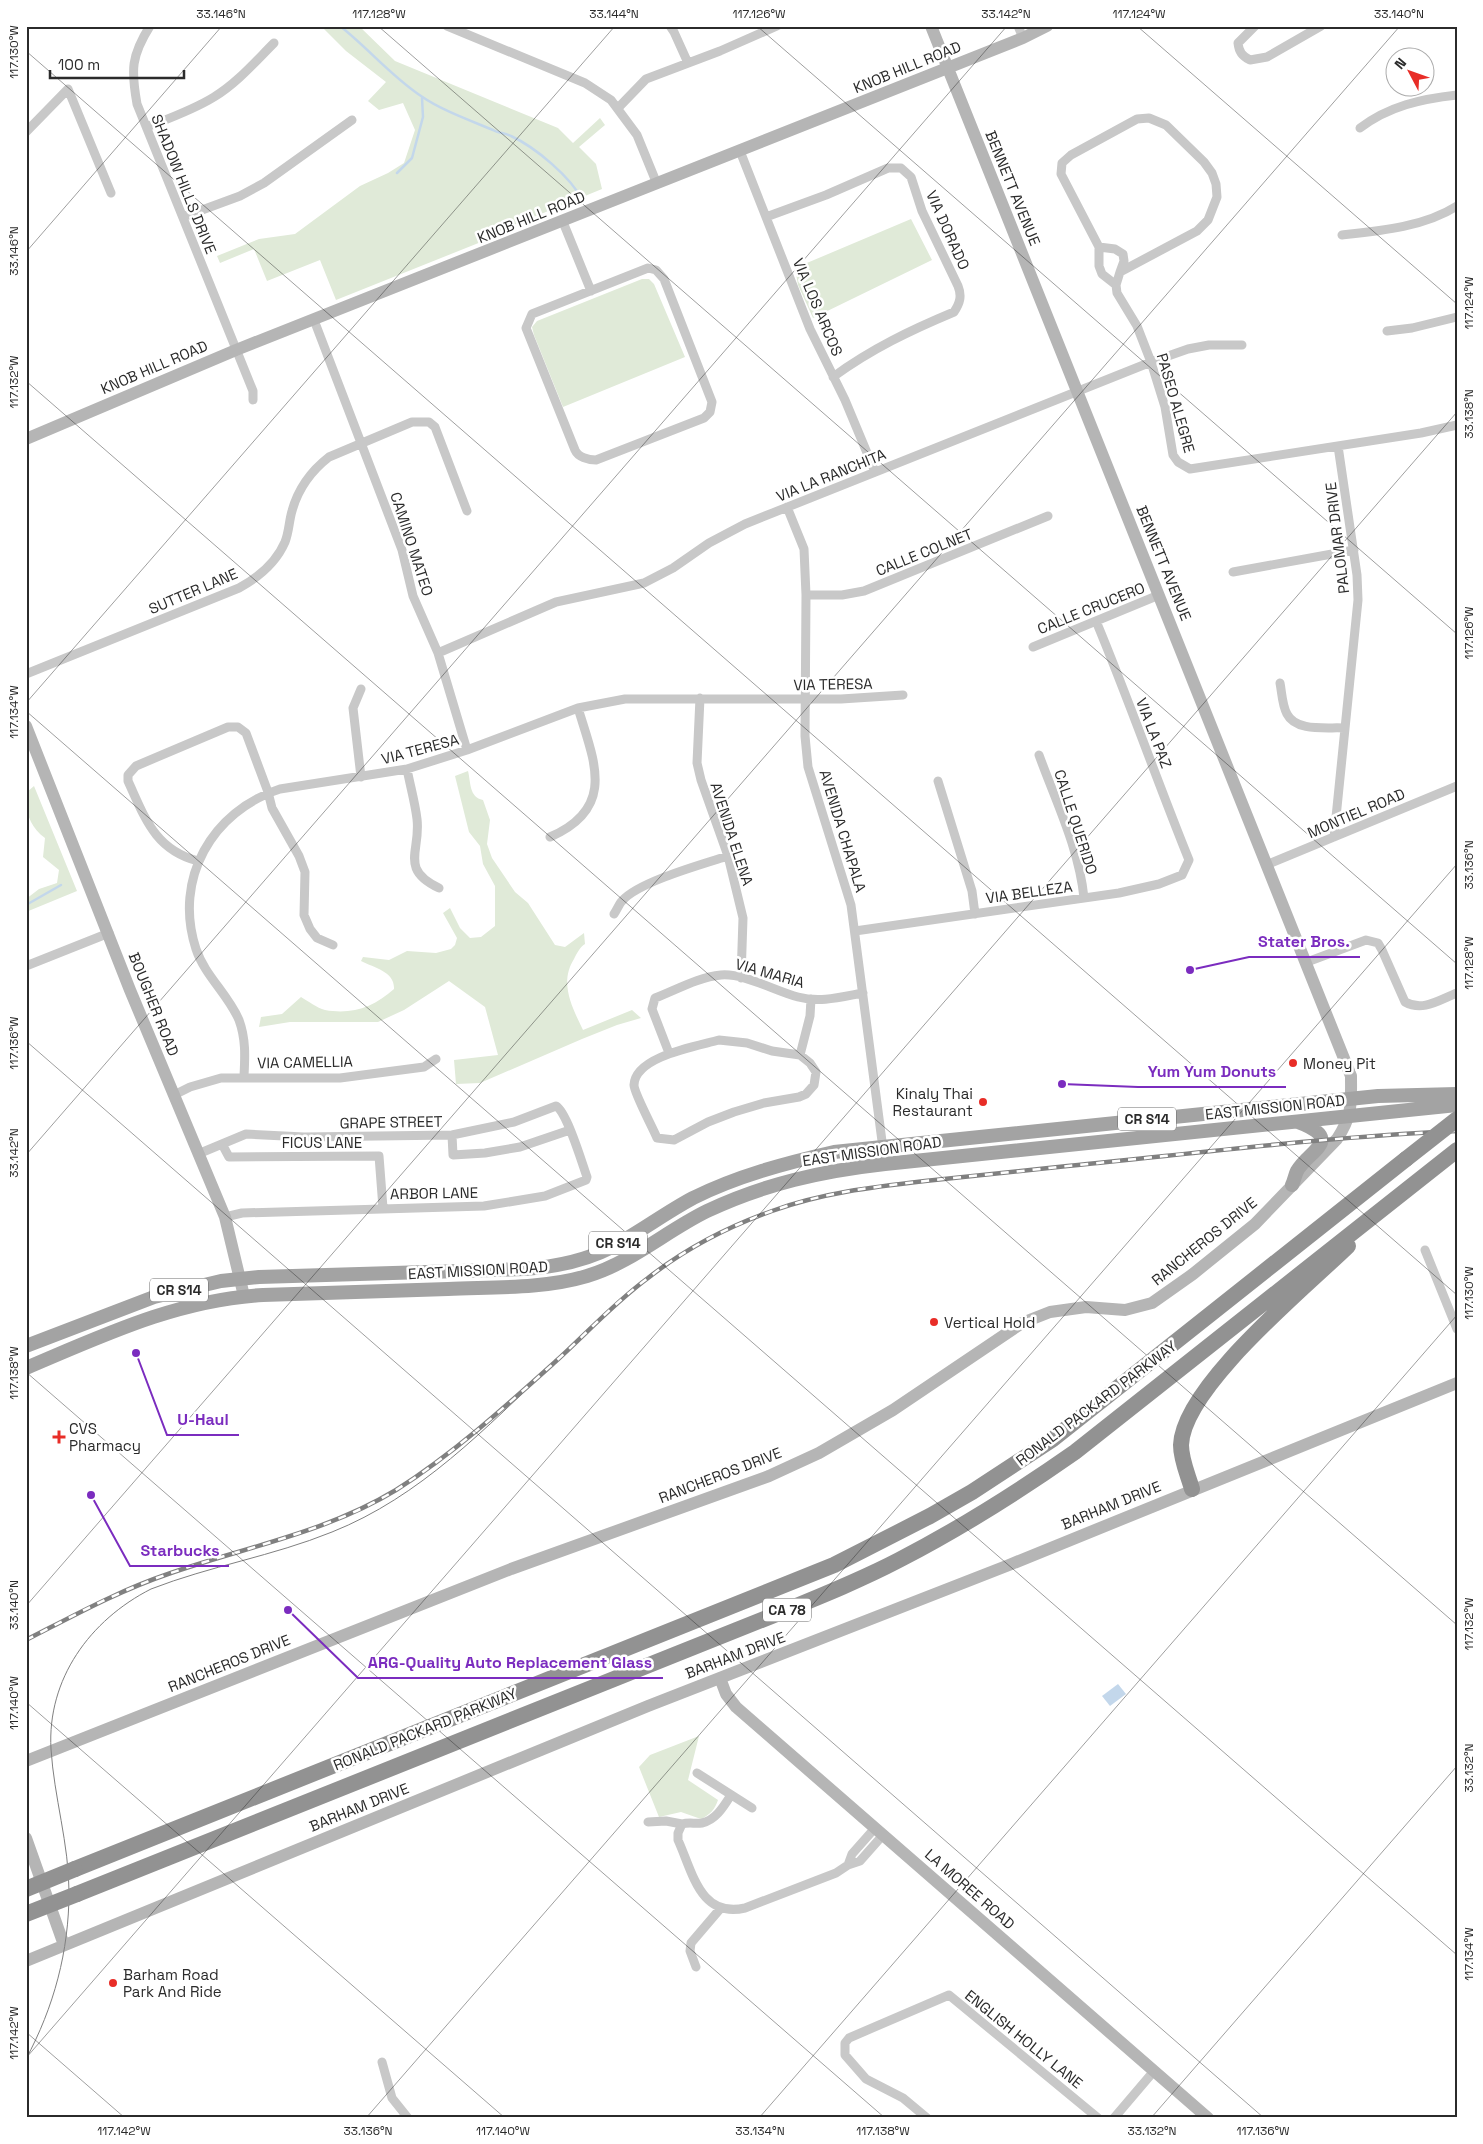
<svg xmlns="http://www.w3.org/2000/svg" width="1483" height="2144" viewBox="0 0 1483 2144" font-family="'Space Grotesk',sans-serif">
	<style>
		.green { fill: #e0ead8 }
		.water { fill: #c3d7eb }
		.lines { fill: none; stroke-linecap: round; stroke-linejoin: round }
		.stream { stroke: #c3d7eb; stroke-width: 2.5 }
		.street { stroke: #c8c8c8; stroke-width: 9 }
		.secondary { stroke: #b5b5b5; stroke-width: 12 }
		.primary { stroke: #a3a3a3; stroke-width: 14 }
		.highway { stroke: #929292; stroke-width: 16 }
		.tram { stroke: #808080; stroke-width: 1 }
		.rail-casing { stroke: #808080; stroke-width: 4.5 }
		.rail { stroke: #fff; stroke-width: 2.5; stroke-dasharray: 8; stroke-linecap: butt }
		.highway-bridge { stroke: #929292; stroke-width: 16 }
		.ticks { fill: none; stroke: #2b2b2b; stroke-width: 1; stroke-opacity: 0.45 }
		.poi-dot { fill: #e82d27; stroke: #fff; stroke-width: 2 }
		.labels { text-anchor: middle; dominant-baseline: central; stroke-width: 5; stroke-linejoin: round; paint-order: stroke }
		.shield { fill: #fff; stroke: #6b6b6b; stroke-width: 1 }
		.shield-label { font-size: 14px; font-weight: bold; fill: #2b2b2b }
		.street-label { font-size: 15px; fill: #2b2b2b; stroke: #fff }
		.poi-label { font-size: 15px; fill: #2b2b2b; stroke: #fff; text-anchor: start }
		.leader { fill: none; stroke: #7b2cbf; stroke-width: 2 }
		.callout-dot { fill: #7b2cbf; stroke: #fff; stroke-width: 2 }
		.callout-label { font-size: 16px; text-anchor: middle; font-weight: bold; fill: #7b2cbf; stroke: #fff; stroke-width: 5; stroke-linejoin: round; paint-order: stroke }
		.neatline { fill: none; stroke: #2b2b2b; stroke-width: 2 }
		.ticks-label { font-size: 12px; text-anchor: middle; fill: #2b2b2b }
	</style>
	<rect width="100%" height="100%" fill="#fff"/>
	<path class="green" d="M321,26h38l36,35 163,67 15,15 27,-25 5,7 -26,22 17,17 6,25 -112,46 1,3 -155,62 -16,-40 -53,21 -13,-32 -34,14 -3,-7 42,-17 36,-5 65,-48 28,-13 16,-10 11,-33 -12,-27 -24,7 -11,-9 18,-19 -40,-31z
		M911,219l21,41 -119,58 -15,-33 -3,-17z
		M642,279h7l5,5 31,73 -122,50 -29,-72 -2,-8 5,-6z
		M468,771c3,12 1,26 15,29l7,20 -3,24 5,14 23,34 13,11 27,42 10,2 19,-14 1,11c-5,3 -8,9 -11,15 -15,24 -2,48 9,71l49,-20 9,8 -24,7 -35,14 -102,44 -24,1 -2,-24 44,-5 -13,-48 -36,-26 -45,29 -26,12h-88l-31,5 2,-10 21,-3 19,-17c7,4 16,11 24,13 27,5 49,-3 69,-21 1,-17 -19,-21 -33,-28l2,-4 26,3 18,-9 29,2 15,-4 4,-4 2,-7 -14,-25 7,-5 10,20 10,10 11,-1 14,-11v-40l-12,-22 -3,-18 -11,-14 -14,-56z
		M34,786l43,105 -51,21v-13l13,-10 18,-6 2,-13 -16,-13 2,-19c-15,-11 -21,-27 -18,-46z
		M699,1736l-11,44 30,20c-3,9 -8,15 -17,19l-20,-7 -22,5 -20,-50 11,-12z"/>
	<path class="water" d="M1118,1684l8,10 -16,12 -8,-10z"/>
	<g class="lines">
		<path class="stream" d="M340,26c28,22 51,50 81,70 20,14 48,24 72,34 5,3 12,3 18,6 24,11 60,41 72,65
			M397,173l15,-15 11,-41 -1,-19
			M26,905l35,-20"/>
		<path class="street" d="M150,26c-19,30 -19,44 -13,78l116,287v9
			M447,26l138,57 26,17 26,35 20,49
			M670,26l4,6 14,31
			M1018,26l5,12
			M1255,26l-17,17c1,9 4,13 12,17l17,-3 54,-31
			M618,108l28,-29 74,-28 57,-25
			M1149,118l17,7 38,37 8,11 4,11 1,13 -9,23 -11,11 -77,41 -4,13 -14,-11 -3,-8v-19l-38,-73 1,-11 9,-8 66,-36z
			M147,127c23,-9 46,-17 67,-30 23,-14 41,-35 60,-54
			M1360,128c29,-22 61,-29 97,-33
			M26,132l42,-43 43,104
			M740,151l70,178 35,71 30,72
			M183,217l57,-21 24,-13 88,-63
			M766,217l60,-22 62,-27h13l10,9 11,34 36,75c4,10 2,17 -4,26 -43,18 -83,37 -121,65
			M563,222l28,69
			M1342,235c38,-4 82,-8 115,-29
			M1099,247l16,2 8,5 1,7 -4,11
			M648,268l8,2 8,9 48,123 -2,10 -6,6 -108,42c-8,0 -18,-3 -21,-10l-49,-122 6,-14z
			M1116,285l1,8 20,33 14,36 14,45 8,48 5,7 12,7 231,-36 36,-8
			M314,320l88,230 11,46 25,57 29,97
			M1387,331l25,-3 45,-11
			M787,507l17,42 2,46 -1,141 3,31 43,138 34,259
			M1233,572l121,-22
			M806,595h36l22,-4 184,-75
			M1033,647l126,-52
			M438,653l118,-51 88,-19 29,-15 36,-25 36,-19 406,-162 37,-13 21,-4h33
			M26,674l213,-86c20,-11 37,-25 46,-46 4,-10 4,-21 7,-31 6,-22 19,-40 37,-54l83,-35h17l6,5 32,84
			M1280,683c2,10 2,22 7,31 9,18 40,13 57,14
			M700,698l-3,65 4,17 27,76 15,62 -2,60
			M1039,755c17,47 40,93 45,143
			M407,769c3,16 8,33 10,50 4,32 -18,50 22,69
			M361,777l-8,-69 8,-19
			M938,781l34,110 3,23
			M550,837c67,-29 44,-76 28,-129
			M1334,837l24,-237 -1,-25 -19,-129
			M198,861c-43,-11 -53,-43 -70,-80v-6l8,-9 92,-39h10l8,6 22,59 4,16 27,48 6,16 -1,43 6,14 7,9 16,7
			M1266,865l191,-79
			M614,914c3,-4 5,-10 8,-13 16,-19 81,-37 106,-45
			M855,931l264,-38 40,-9 23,-9 7,-15c-32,-79 -60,-160 -93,-239
			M1307,962l59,-22 12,3 4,7 23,52c18,10 34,-2 52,-9
			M26,966l83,-33
			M719,1040l28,3 25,8 28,4 10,8 6,9 -2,13 -8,9 -7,3 -35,6 -30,9 -26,10 -34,18 -17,-2c-4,-10 -23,-45 -23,-53 1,-29 64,-39 85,-45z
			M669,1053l-17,-44 3,-11c21,-8 43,-21 66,-23 23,-2 54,16 77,22 22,6 43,0 65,-4
			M800,1055l10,-39 1,-17
			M244,1076c1,-19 2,-37 -5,-56 -11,-26 -34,-44 -43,-71 -23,-70 16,-138 84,-160l127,-20 60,-19 111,-42 47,-9h216l62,-4
			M174,1095l16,-8 31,-9h119l84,-11 12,-8
			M452,1135l1,20 32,-2 35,-6 50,-17
			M222,1144l7,13 150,-1 4,52
			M198,1154l48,-20 58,3 148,-2 62,-13 42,-16c11,6 26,57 31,71l-1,3 -41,16 -61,10 -242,7 -17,4
			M1425,1250l32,79
			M697,1773l55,35
			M731,1795c-7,11 -15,25 -29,28 -7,1 -13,-1 -20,1l-4,9v7c15,33 22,78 67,68l91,-35 12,-8
			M648,1822l18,-1 16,3
			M875,1828l-23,26 -4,11 12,-4 23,-26
			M696,1967l-6,-16 1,-8 29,-34
			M382,2062l10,36 16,20
			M927,2118l-24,-20 -37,-19 -21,-24v-12l4,-5 100,-43 149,123
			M1114,2118l40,-47"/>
		<path class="secondary" d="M26,439l210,-89 787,-312 24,-12
			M26,726l104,264 95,227 19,79
			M720,1678l6,16 10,13 472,411
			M26,1761l485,-192 258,-93 50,-23 74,-43 129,-87 28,-11 36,-5 39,3 27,-7 41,-29 62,-50 82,-85c16,-24 14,-36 14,-63l-420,-1050
			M26,1838l38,107
			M26,1961l622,-255 361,-141 448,-182"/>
		<path class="primary" d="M1292,1185c2,-4 3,-10 5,-14 12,-21 48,-31 1,-49
			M26,1346l128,-49 67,-16 38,-4 265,-8c31,-2 61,-8 88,-22 28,-15 53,-34 81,-49 44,-22 93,-35 141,-46l544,-56 79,-2
			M26,1368c78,-33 151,-68 237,-73 62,-2 124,-4 185,-6 47,-2 95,0 139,-13 44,-13 79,-45 120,-65 57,-27 115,-40 178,-47l572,-59"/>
		<path class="highway" d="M1192,1489c-4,-14 -11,-29 -11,-44 2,-58 125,-158 167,-199
			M75,1869l759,-304 96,-49 42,-24 81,-53 353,-280
			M77,1894l697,-279c42,-17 85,-34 125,-55 62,-32 119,-68 176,-108l382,-302"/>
		<path class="tram" d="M26,2059c28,-52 43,-108 43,-167 0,-48 -15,-95 -18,-143 -4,-70 39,-129 100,-160 59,-23 122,-33 181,-57 88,-35 154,-104 222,-169"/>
		<g class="rail-casing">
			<path id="rail" d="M26,1640c47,-24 92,-49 142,-66 77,-27 157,-41 228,-84 57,-36 109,-83 159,-128 31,-28 59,-59 93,-84 37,-29 79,-51 124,-67 49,-18 101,-24 153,-30 45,-5 89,-9 133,-14 133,-13 265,-30 399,-36"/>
		</g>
		<use href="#rail" class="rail"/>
		<path class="highway-bridge" d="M1406,1159l51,-40
			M26,1889l49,-20
			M26,1914l51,-20"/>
	</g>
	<path class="ticks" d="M378,26l1079,938M757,26l700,608M1137,26l320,278M26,51l1431,1244M26,252l196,-226M26,381l1431,1244M26,703l589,-677M26,711l1431,1244M26,1041l1238,1077M26,1155l981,-1129M26,1372l859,746M26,1606l1374,-1580M26,1702l479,416M26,2032l99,86M26,2058l1431,-1646M366,2118l1091,-1254M759,2118l698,-803M1151,2118l306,-352"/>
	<g class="poi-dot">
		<circle cx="1293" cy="1063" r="5"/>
		<circle cx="983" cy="1102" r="5"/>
		<circle cx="934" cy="1322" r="5"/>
		<path d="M56.5 1429.5h5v5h5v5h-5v5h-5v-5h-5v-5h5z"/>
		<circle cx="113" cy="1983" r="5"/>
	</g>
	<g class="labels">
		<g class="shield">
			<rect x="1118" y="1107.5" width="58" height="23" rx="4"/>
			<rect x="589" y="1231.5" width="58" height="23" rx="4"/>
			<rect x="150" y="1278.5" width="58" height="23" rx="4"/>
			<rect x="763" y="1598.5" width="48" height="23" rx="4"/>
		</g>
		<g class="shield-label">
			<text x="1147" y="1119">CR S14</text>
			<text x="618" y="1243">CR S14</text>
			<text x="179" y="1290">CR S14</text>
			<text x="787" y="1610">CA 78</text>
		</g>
		<g class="street-label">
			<text transform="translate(907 67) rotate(-22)">KNOB HILL ROAD</text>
			<text transform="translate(184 184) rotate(68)">SHADOW HILLS DRIVE</text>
			<text transform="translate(1013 188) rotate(68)">BENNETT AVENUE</text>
			<text transform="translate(531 217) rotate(-22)">KNOB HILL ROAD</text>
			<text transform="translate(948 230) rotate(66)">VIA DORADO</text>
			<text transform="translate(818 307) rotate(67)">VIA LOS ARCOS</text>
			<text transform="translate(154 367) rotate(-23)">KNOB HILL ROAD</text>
			<text transform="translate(1176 403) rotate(74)">PASEO ALEGRE</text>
			<text transform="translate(831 475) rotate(-22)">VIA LA RANCHITA</text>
			<text transform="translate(1337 538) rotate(-97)">PALOMAR DRIVE</text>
			<text transform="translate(412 544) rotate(72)">CAMINO MATEO</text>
			<text transform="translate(924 552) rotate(-22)">CALLE COLNET</text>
			<text transform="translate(1164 563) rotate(68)">BENNETT AVENUE</text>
			<text transform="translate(193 591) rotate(-23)">SUTTER LANE</text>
			<text transform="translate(1091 608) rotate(-22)">CALLE CRUCERO</text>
			<text transform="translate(833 684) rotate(-1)">VIA TERESA</text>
			<text transform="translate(1154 733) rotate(69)">VIA LA PAZ</text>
			<text transform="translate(420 749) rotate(-15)">VIA TERESA</text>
			<text transform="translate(1356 813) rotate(-23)">MONTIEL ROAD</text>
			<text transform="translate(1076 822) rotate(72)">CALLE QUERIDO</text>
			<text transform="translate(843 831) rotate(73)">AVENIDA CHAPALA</text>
			<text transform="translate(732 834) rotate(72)">AVENIDA ELENA</text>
			<text transform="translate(1029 892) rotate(-8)">VIA BELLEZA</text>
			<text transform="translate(770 973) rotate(16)">VIA MARIA</text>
			<text transform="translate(154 1004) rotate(68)">BOUGHER ROAD</text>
			<text transform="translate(305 1062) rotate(-1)">VIA CAMELLIA</text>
			<text transform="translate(1275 1107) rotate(-6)">EAST MISSION ROAD</text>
			<text transform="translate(391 1122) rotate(-1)">GRAPE STREET</text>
			<text x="322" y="1142">FICUS LANE</text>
			<text transform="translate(872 1151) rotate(-8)">EAST MISSION ROAD</text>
			<text transform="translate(434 1193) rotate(-1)">ARBOR LANE</text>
			<text transform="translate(1204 1241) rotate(-39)">RANCHEROS DRIVE</text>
			<text transform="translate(478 1270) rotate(-3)">EAST MISSION ROAD</text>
			<text transform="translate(1096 1403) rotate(-37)">RONALD PACKARD PARKWAY</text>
			<text transform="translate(720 1475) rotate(-21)">RANCHEROS DRIVE</text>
			<text transform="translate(1111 1505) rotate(-22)">BARHAM DRIVE</text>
			<text transform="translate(735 1655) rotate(-21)">BARHAM DRIVE</text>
			<text transform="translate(229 1663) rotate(-22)">RANCHEROS DRIVE</text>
			<text transform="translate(425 1729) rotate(-22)">RONALD PACKARD PARKWAY</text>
			<text transform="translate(359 1807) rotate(-22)">BARHAM DRIVE</text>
			<text transform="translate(970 1889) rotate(41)">LA MOREE ROAD</text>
			<text transform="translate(1024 2039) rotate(39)">ENGLISH HOLLY LANE</text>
		</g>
		<g class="poi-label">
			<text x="1303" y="1063">Money Pit</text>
			<text x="973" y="1093" text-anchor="end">Kinaly Thai<tspan x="973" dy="17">Restaurant</tspan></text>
			<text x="944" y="1322">Vertical Hold</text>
			<text x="69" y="1428">CVS<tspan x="69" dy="17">Pharmacy</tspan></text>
			<text x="123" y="1974">Barham Road<tspan x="123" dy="17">Park And Ride</tspan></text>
		</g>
	</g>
	<path class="leader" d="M1190 970L1249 957H1360M1062 1084L1138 1087H1286M136 1353L167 1435H239M91 1495L130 1566H229M288 1610L358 1678H663"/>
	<g class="callout-dot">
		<circle cx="1190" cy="970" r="5"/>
		<circle cx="1062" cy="1084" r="5"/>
		<circle cx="136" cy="1353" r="5"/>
		<circle cx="91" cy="1495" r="5"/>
		<circle cx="288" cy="1610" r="5"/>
	</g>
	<g class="callout-label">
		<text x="1304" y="947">Stater Bros.</text>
		<text x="1212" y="1077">Yum Yum Donuts</text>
		<text x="203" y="1425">U-Haul</text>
		<text x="180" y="1556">Starbucks</text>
		<text x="510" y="1668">ARG-Quality Auto Replacement Glass</text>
	</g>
	<rect width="1483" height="2144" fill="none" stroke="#ffffff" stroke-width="55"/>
	<g transform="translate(1410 72) rotate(311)"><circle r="24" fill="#ffffff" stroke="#aaaaaa"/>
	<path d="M0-4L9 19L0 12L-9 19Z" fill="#e82d27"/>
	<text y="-8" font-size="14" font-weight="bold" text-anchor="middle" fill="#2b2b2b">N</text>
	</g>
	<path d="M50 70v8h134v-8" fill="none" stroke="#2b2b2b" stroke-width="2.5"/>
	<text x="58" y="70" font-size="15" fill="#2b2b2b" stroke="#ffffff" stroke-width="4" paint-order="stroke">100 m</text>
	<rect x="28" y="28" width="1428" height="2088" class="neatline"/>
	<g class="ticks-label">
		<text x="221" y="18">33.146°N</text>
		<text x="379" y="18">117.128°W</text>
		<text x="614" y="18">33.144°N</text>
		<text x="759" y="18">117.126°W</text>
		<text x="1006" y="18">33.142°N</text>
		<text x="1139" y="18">117.124°W</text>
		<text x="1399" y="18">33.140°N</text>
		<text transform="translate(14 52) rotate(-90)" y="4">117.130°W</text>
		<text transform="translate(14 251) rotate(-90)" y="4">33.146°N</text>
		<text transform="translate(1469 303) rotate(-90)" y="4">117.124°W</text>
		<text transform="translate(14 382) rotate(-90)" y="4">117.132°W</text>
		<text transform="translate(1469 414) rotate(-90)" y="4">33.138°N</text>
		<text transform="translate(1469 633) rotate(-90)" y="4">117.126°W</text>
		<text transform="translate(14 712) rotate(-90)" y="4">117.134°W</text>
		<text transform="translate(1469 865) rotate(-90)" y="4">33.136°N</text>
		<text transform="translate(1469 963) rotate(-90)" y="4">117.128°W</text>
		<text transform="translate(14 1043) rotate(-90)" y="4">117.136°W</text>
		<text transform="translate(14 1153) rotate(-90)" y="4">33.142°N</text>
		<text transform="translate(1469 1293) rotate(-90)" y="4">117.130°W</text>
		<text transform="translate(14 1373) rotate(-90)" y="4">117.138°W</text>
		<text transform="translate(14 1605) rotate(-90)" y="4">33.140°N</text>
		<text transform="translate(1469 1624) rotate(-90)" y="4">117.132°W</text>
		<text transform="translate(14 1703) rotate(-90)" y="4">117.140°W</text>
		<text transform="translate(1469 1768) rotate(-90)" y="4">33.132°N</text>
		<text transform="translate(1469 1954) rotate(-90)" y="4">117.134°W</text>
		<text transform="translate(14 2033) rotate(-90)" y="4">117.142°W</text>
		<text x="124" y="2135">117.142°W</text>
		<text x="368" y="2135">33.136°N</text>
		<text x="503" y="2135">117.140°W</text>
		<text x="760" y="2135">33.134°N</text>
		<text x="883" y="2135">117.138°W</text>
		<text x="1152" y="2135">33.132°N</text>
		<text x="1263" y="2135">117.136°W</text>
	</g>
</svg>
